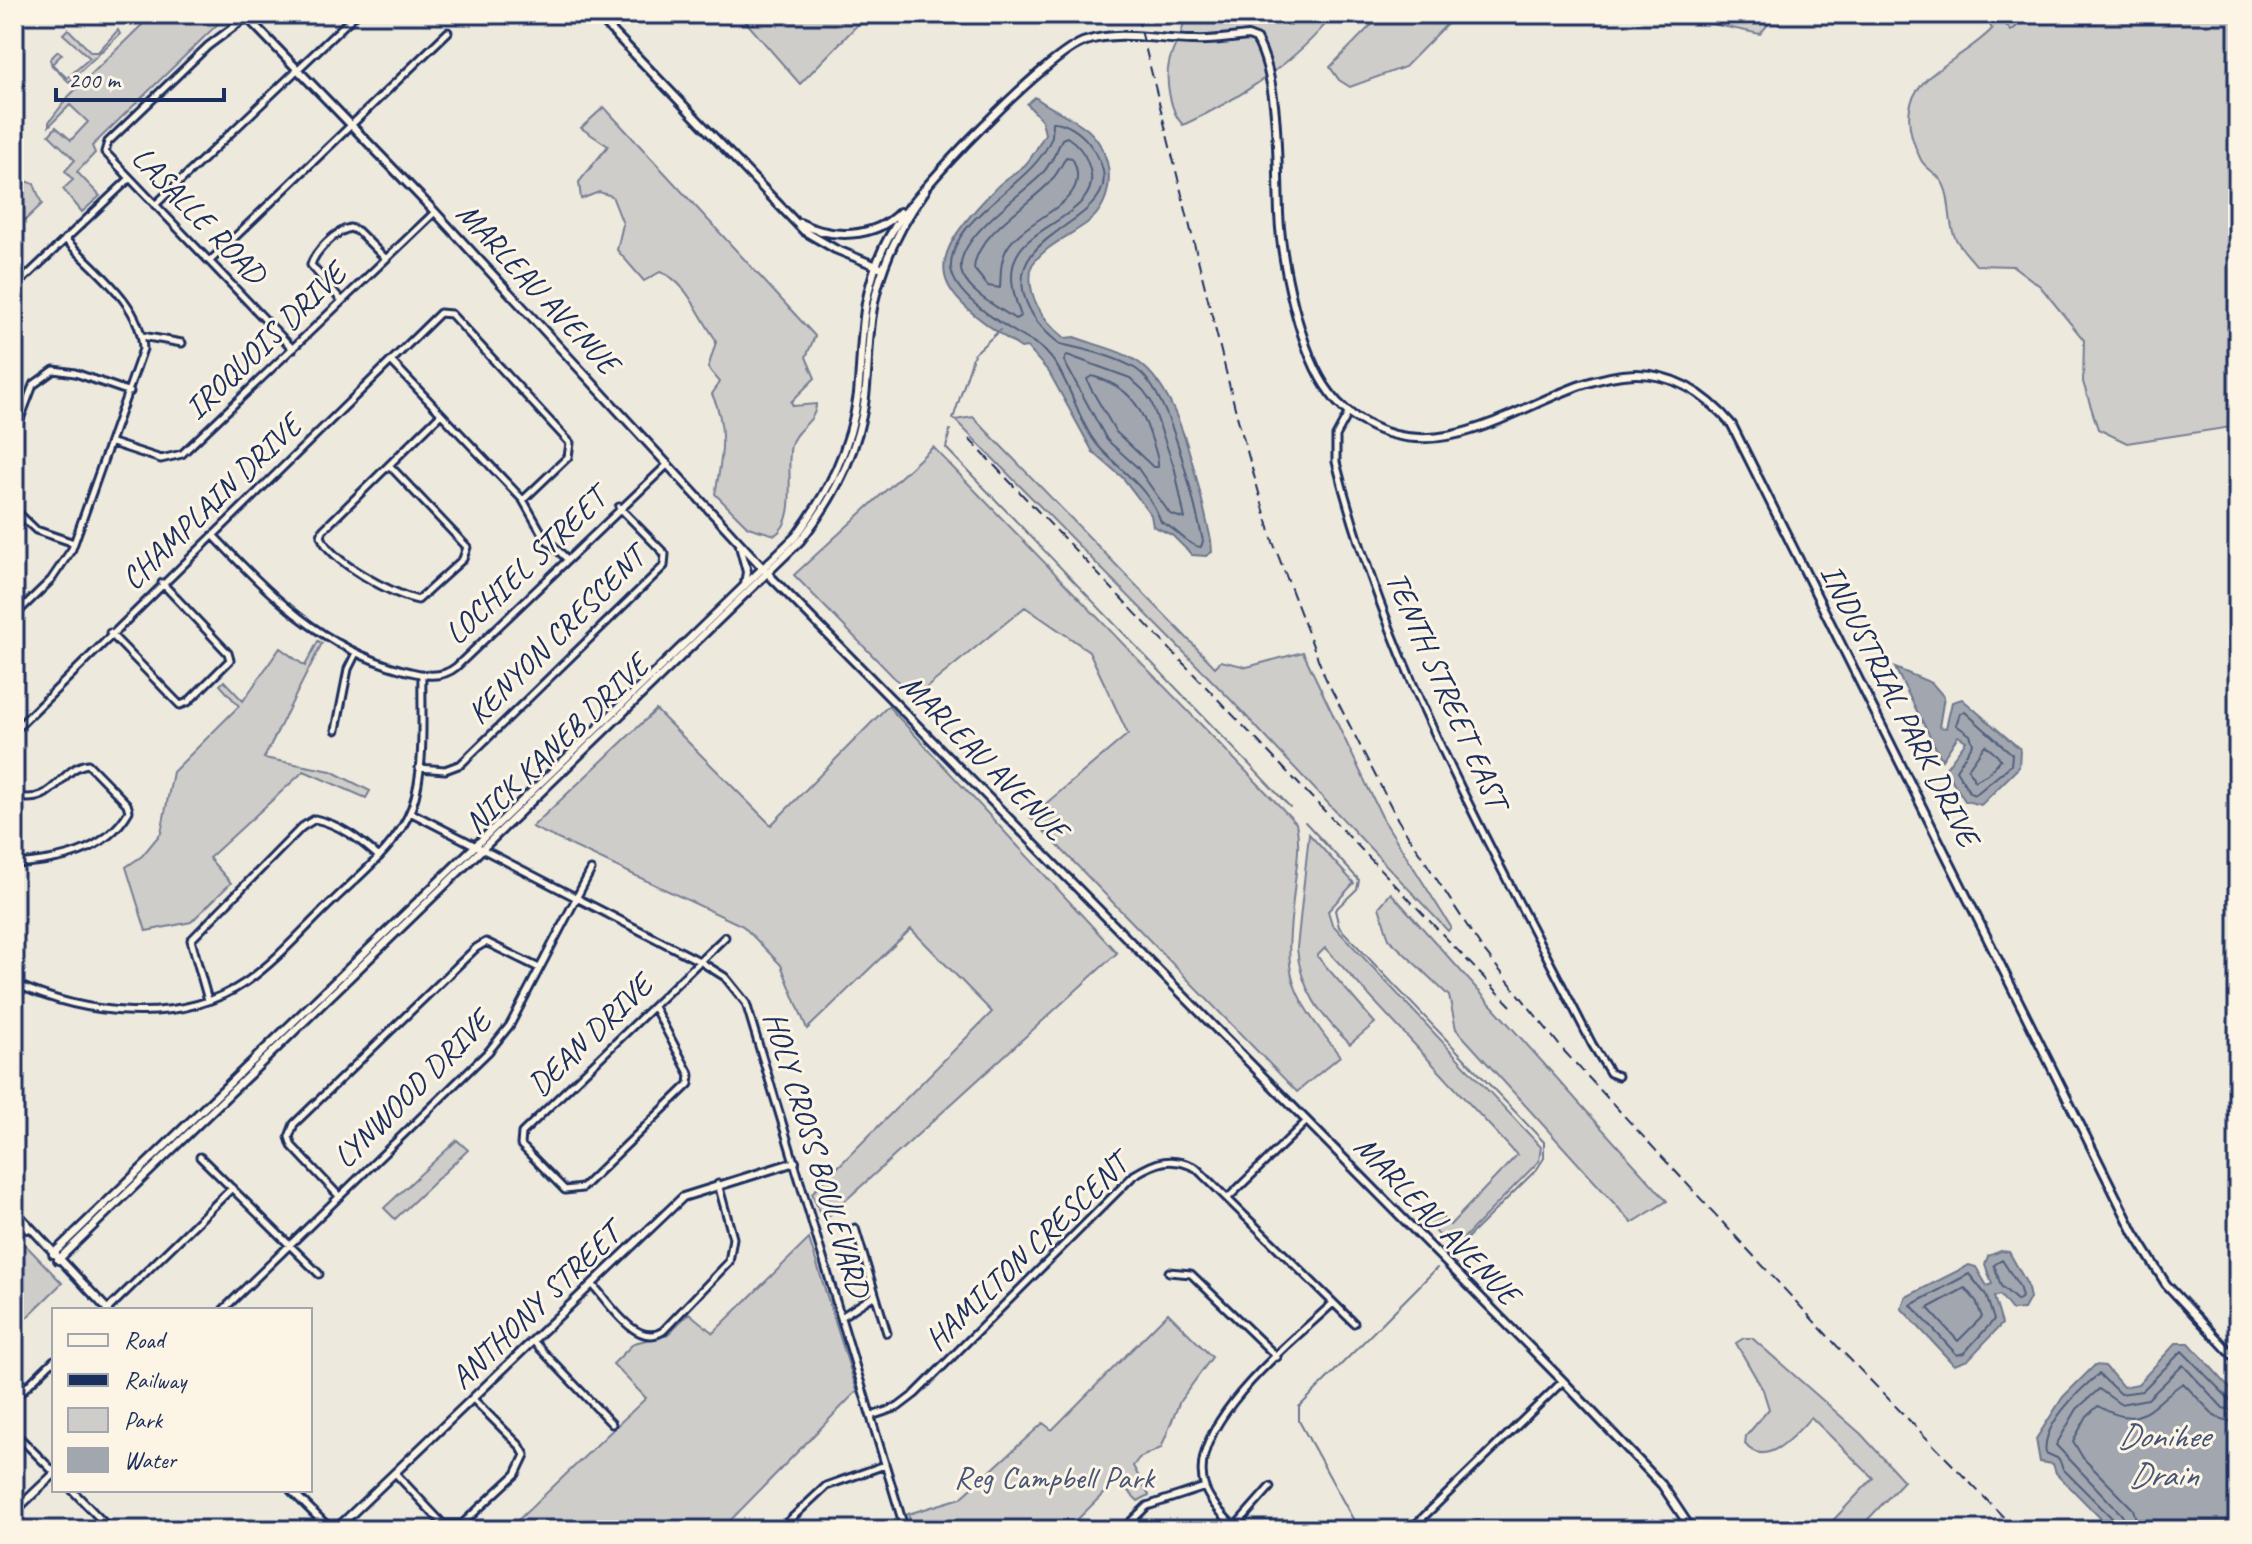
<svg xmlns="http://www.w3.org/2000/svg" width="2252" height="1544" viewBox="0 0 2252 1544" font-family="Caveat,sans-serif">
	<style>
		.green { fill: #cfcdca; stroke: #757e94; stroke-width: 2 }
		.water { fill: #a2a7af; stroke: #6c778f; stroke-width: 2 }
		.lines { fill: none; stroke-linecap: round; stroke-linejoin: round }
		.shore { stroke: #515f7e; stroke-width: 2 }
		.stream { stroke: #6c778f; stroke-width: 2 }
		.minor-casing { stroke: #1b2f5e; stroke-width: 11 }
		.tertiary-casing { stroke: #1b2f5e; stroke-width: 12 }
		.secondary-casing { stroke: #1b2f5e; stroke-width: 12 }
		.minor { stroke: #fcf5e5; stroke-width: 5 }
		.tertiary { stroke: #fcf5e5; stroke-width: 6 }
		.secondary { stroke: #fcf5e5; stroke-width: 6 }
		.rail { stroke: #1b2f5e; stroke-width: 2; stroke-dasharray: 12 6; stroke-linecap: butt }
		.labels { text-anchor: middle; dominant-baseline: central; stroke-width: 6; stroke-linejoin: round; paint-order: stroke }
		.street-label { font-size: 32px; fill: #1b2f5e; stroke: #fcf5e5 }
		.park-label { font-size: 32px; fill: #485679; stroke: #fcf5e5 }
		.water-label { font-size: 34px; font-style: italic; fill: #445376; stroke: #fcf5e5 }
	</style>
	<rect width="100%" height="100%" fill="#eee9dd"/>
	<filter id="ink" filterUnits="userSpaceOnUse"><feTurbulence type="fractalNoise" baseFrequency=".0125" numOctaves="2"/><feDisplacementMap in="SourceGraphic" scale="16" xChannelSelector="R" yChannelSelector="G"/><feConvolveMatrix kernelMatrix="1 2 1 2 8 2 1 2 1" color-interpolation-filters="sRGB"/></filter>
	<g filter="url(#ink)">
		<path class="green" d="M153,14l73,2 -134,130 3,7 -18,19 23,24 -18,16 -19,-23 10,-9 -8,-9 10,-11 -26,-25 7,-8 15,13 17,-18 -18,-17 -21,21v-4l20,-26z
			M739,14h129l-68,70z
			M1185,14h149c-38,48 -96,86 -151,111 -13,-13 -18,-45 -14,-62 4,-19 15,-27 16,-49z
			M1382,14h75l-52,53 -55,20 -11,-7 -9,-13z
			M1664,14h113l-17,20z
			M1985,14h253v412l-111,17 -29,-14 -15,-47 1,-42 -44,-54 -27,-20 -37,-1c-7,-9 -18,-19 -22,-30 -6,-16 -3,-39 -12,-53 -5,-9 -16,-13 -21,-22 -40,-81 29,-88 71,-131z
			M68,29l23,23h7l20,-22 2,4 -51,48 -17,-16 -2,-7 8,-8 4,3 -10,10 15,14 23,-20 -27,-24z
			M604,107l211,229 -9,21 9,21 -24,24 2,4 23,-2c0,19 -21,24 -25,41 -6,25 8,74 -16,90l-27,-8 -33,-33c7,-34 13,-68 -3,-100l8,-12 -12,-14 8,-26 -2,-5c-15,-21 -28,-57 -54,-65l-16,9 -27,-31 6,-26 -11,-28 -13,-4 -18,7 -2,-17 29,-36 -27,-18z
			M21,179l13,5 8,20 -28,27v-42z
			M973,417l242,250 6,-6 26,6 56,-15 80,167 68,108 -3,4 -217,-231 -276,-280z
			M933,447l363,376c5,22 0,45 -2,68 -10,88 -8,95 46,165l-43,36 -267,-275 98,-83 -39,-83 -64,-44 -111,91 -120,-123z
			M318,641l4,2 -58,115 67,13 39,20 -4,7 -62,-27 -95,87 22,25 -40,39 -45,9 -20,-64 16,-11 19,-23 12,-61 66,-66 -19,-21 4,-4 19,20 37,-53 25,18z
			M888,706l229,247 -294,268 -11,-28 180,-181 -81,-83 -104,100 -26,-64 -38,-39 -211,-99 124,-117 115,115z
			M1309,834l45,49 -26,28 4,13 209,223 -2,14 -86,88 -28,-28 10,-11 15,15 67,-70 -192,-207 -8,8 58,67 -25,21c-29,-28 -50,-55 -53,-96z
			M1391,893l276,308 -35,22 -176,-194 -7,-33 -60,-57 -10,-32z
			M457,1140l11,10 -73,69 -11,-11z
			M14,1233l48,50 -48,47z
			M809,1239l48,152 -136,139h-199l-7,-7 131,-125 -33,-34 21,-21 33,-8 22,-22 24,20z
			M1168,1313l44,44 -32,44 -19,47 -22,10 -6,8 16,29 -11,6 -21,-21 -50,50h-154l-5,-16 53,-16 82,-75 9,7z
			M1744,1338h8l109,96 43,47 -46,49h-34l49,-52 -62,-61c-15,17 -45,53 -66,27l1,-8 23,-27 -6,-19 -27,-47z"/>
		<path class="water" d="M1035,97c16,13 37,19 53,33 27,24 29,71 -1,93 -19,14 -41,22 -55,42 -7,30 10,55 33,73l9,-1c21,8 51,14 68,28 41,33 57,124 69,175l1,12 -6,4 -14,-1 -20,-20 -19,-9 -2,-11 -28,-37 -30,-26 -44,-80 -22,-25 -6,1c-89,-59 -105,-79 -25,-160 8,-9 20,-15 29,-23 8,-8 14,-21 20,-31l-3,-14 -15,-16z
			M1895,668l37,15 12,14 -5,30 7,1 6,-26 10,-3 58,50 -1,18 -38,38 -16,-4 -20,-32 21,-28 -8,-5 -16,24z
			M2001,1251l8,1 18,32 3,14 -6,11 -12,1 -12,-15 -6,2 8,27 -34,36 -14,5 -53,-57 5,-11 63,-32 7,2 11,19 5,-2 -7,-20 3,-8z
			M2176,1343h13l49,54v131l-126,2 -56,-57 -3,-9 -13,-2 -4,-23 27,-42 32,-32 10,1 18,21 15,-3z"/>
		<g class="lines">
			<path class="shore" d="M1052,122c12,-1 28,10 36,20 63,80 -83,78 -64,153 6,21 20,37 36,49 23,5 55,12 76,25 35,23 57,130 67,172l-2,6c-13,-1 -26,-20 -40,-25 -11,-33 -39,-50 -61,-74 -27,-29 -31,-88 -69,-107 -22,-12 -81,-45 -80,-76 2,-51 82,-80 100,-126 3,-6 0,-12 1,-17z
				M1067,137c11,7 18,16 22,29 16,46 -55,56 -72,89 -10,19 -3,42 4,61l-6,3c-17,-12 -42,-23 -52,-43 -16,-32 58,-81 77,-100 9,-9 17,-25 22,-37z
				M1066,157l6,1c25,46 -47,57 -66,92 -6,12 -5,25 -6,38l-12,-2 -14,-17c1,-33 53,-63 74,-85 8,-7 13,-18 18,-27z
				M1067,355l63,23 13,12 8,11 24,69 10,49 -15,-5 -33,-47 -30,-27 -43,-79z
				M1092,376c35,10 48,27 59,61 3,10 8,21 7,30h-5l-37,-35 -26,-45 -3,-8z
				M1965,712l47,42 -1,11 -36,30 -5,-2 -14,-23 17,-26 -3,-9 -14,-10 4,-12z
				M1985,745l16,14 -12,14 -14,8 -7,-12z
				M2002,1260l17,26 3,11 -4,4 -17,-15 -7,-21z
				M1969,1274l17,21 8,25 -30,33 -7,2 -46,-50z
				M1965,1288l11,13 6,16 -24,24 -30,-33z
				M2117,1530l-2,-9 -52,-52 -4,-10 -13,-6c-5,-27 33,-63 53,-79l21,20 22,-3 40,-40 48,49 8,2
				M2127,1530l-5,-15 -66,-70 21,-36 22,-20 21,15 28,-5 35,-34 40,43 15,4
				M2139,1530l-6,-21 -50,-51 -10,-17 14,-25 11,-10c46,27 52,-2 85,-23l33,34 22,7"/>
			<path class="stream" d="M1998,14l13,17 21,-17
				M953,419l21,-65 26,-24
				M950,430l-4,18 344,359
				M1305,822l54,58 -2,9 -22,21 4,17 205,215v16l-7,11 -86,85
				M1359,1530l-60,-109v-14l138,-139"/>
			<g class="minor-casing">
				<path id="minor" d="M251,14l-43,32 -100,96 -3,10 188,197
					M155,205l201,-191
					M210,261l238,-229
					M14,288l115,-109
					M342,301l-31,-36c4,-14 25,-34 39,-37l8,3 28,28
					M142,336l40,7
					M391,361l132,139 21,37 23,22
					M1349,412l-13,24v26c52,208 160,393 256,582l18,29 8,3
					M14,435l19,-50 21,-15 21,3 55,19
					M112,443l49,16 21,-5 253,-242
					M389,465l78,82 -4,12 -45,41c-26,-6 -88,-38 -97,-64l2,-6 118,-116
					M14,509l22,21 38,13
					M213,535c56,59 108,113 190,135 19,5 37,10 53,-3l212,-203
					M14,616l37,-36 21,-31 71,-200c-2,-46 -49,-79 -78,-110
					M110,633l70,72 8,-3 42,-42 -2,-7 -66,-70
					M336,730l12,-61 8,-16
					M14,731l426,-418 11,1 119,129 -2,14 -45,43
					M419,768l26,2 16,-6 203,-198 1,-12 -46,-47
					M14,796c42,11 44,-28 74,-32l39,40 2,7c-24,42 -72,50 -115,53
					M410,812l291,150 24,15 21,26 159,527
					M14,983c69,32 166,44 232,-1 33,-23 60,-56 89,-83 28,-27 63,-54 77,-92 14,-40 9,-90 10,-133
					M208,1000l-17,-60 111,-113 13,-8c26,6 44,20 64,38
					M654,1007l36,68 -1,9 -107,104 -17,2 -44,-45 1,-12 203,-196
					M200,1157l119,117
					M340,1197l-48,-51 -3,-9 5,-13 182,-176 10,-6 53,26
					M1228,1198l79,-77
					M855,1228l32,105
					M1169,1272l22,2 86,83
					M592,1284c16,17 44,65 71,47l66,-69 4,-24 -15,-54
					M107,1310l125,-122
					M223,1310l266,-259 21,-26 81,-155
					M841,1317l34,-22
					M533,1341l79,83
					M14,1399l40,-39
					M871,1416l27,-9 17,-13 219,-219c23,-14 37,-19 62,-7l158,155
					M14,1432l40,40
					M396,1474l47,50h19l54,-50 9,-19 -5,-9 -47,-47
					M72,1490l39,40
					M1234,1527c-10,-11 -23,-24 -29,-39 -22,-61 87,-146 127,-184
					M779,1530l47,-44 59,-21
					M1122,1530l25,-24 58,-19
					M1232,1530l38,-43
					M1410,1530l153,-149"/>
			</g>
			<g class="tertiary-casing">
				<path id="tertiary" d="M596,14l208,217 31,18 44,18
					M800,223c31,16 74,16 100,-11
					M53,1254l743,-718c32,-43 55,-88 62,-142 3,-30 3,-61 8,-91 5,-25 13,-51 27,-73 20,-36 156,-179 193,-189 35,-11 71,-1 108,-1 18,1 36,-2 54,-4l8,3c24,40 21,127 23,174 2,48 21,141 51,180 9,13 23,24 37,31 127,69 244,-142 365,1l402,808 32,51 72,77
					M58,1260l742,-719c30,-38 52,-77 62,-125 6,-28 5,-56 8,-85 4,-51 25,-98 55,-140
					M14,1512l40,-38
					M335,1530l348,-333 112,-35"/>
			</g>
			<g class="secondary-casing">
				<path id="secondary" d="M244,14l191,198 338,367 790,802 99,104 30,45
					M740,546l7,26 -2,12
					M14,1210l94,100
					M14,1220l13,9
					M291,1490l40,40"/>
			</g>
			<use href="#minor" class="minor"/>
			<use href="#tertiary" class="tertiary"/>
			<use href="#secondary" class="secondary"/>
			<path class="rail" d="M1137,14l100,402 36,126 52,135 73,143 83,127 83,104 273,295 179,184
				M969,439l542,567"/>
		</g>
	</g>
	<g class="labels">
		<g class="street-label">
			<text transform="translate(199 215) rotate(46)">LASALLE ROAD</text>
			<text transform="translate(538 288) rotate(47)">MARLEAU AVENUE</text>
			<text transform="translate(265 341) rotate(-44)">IROQUOIS DRIVE</text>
			<text transform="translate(211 502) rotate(-44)">CHAMPLAIN DRIVE</text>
			<text transform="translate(525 566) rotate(-44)">LOCHIEL STREET</text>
			<text transform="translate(556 635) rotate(-45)">KENYON CRESCENT</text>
			<text transform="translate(1447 690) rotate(66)">TENTH STREET EAST</text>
			<text transform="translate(1900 705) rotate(63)">INDUSTRIAL PARK DRIVE</text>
			<text transform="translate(556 744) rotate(-44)">NICK KANEB DRIVE</text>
			<text transform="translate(984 757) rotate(45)">MARLEAU AVENUE</text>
			<text transform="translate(590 1035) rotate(-44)">DEAN DRIVE</text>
			<text transform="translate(412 1089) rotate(-45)">LYNWOOD DRIVE</text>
			<text transform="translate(817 1154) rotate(73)">HOLY CROSS BOULEVARD</text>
			<text transform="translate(1437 1220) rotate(46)">MARLEAU AVENUE</text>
			<text transform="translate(1026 1252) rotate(-44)">HAMILTON CRESCENT</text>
			<text transform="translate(535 1306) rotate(-44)">ANTHONY STREET</text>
		</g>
		<g class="park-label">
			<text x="1054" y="1477">Reg Campbell Park</text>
		</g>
		<g class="water-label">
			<text x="2163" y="1435">Donihee<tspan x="2163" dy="39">Drain</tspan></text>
		</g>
	</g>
	<rect width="2252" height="1544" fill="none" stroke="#fcf5e5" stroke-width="48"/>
	<rect x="24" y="24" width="2204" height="1496" fill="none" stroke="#1b2f5e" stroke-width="3" filter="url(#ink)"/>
	<rect x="52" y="1308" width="260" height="184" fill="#fcf5e5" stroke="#a2a6af" stroke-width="2"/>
	<rect x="68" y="1334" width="40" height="12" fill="#fcf5e5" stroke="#a2a6af" stroke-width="2"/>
	<text x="124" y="1348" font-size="24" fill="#1b2f5e">Road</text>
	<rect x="68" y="1374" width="40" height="12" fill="#1b2f5e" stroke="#a2a6af" stroke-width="2"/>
	<text x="124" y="1388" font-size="24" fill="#1b2f5e">Railway</text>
	<rect x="68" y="1408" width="40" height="24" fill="#cfcdca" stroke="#a2a6af" stroke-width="2"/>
	<text x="124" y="1428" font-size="24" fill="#1b2f5e">Park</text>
	<rect x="68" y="1448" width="40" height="24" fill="#a2a7af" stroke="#a2a6af" stroke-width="2"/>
	<text x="124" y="1468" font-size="24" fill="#1b2f5e">Water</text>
	<path d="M56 88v12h168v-12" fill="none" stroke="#1b2f5e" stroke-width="4"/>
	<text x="68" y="88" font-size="24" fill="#1b2f5e" stroke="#fcf5e5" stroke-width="6" paint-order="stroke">200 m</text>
</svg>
